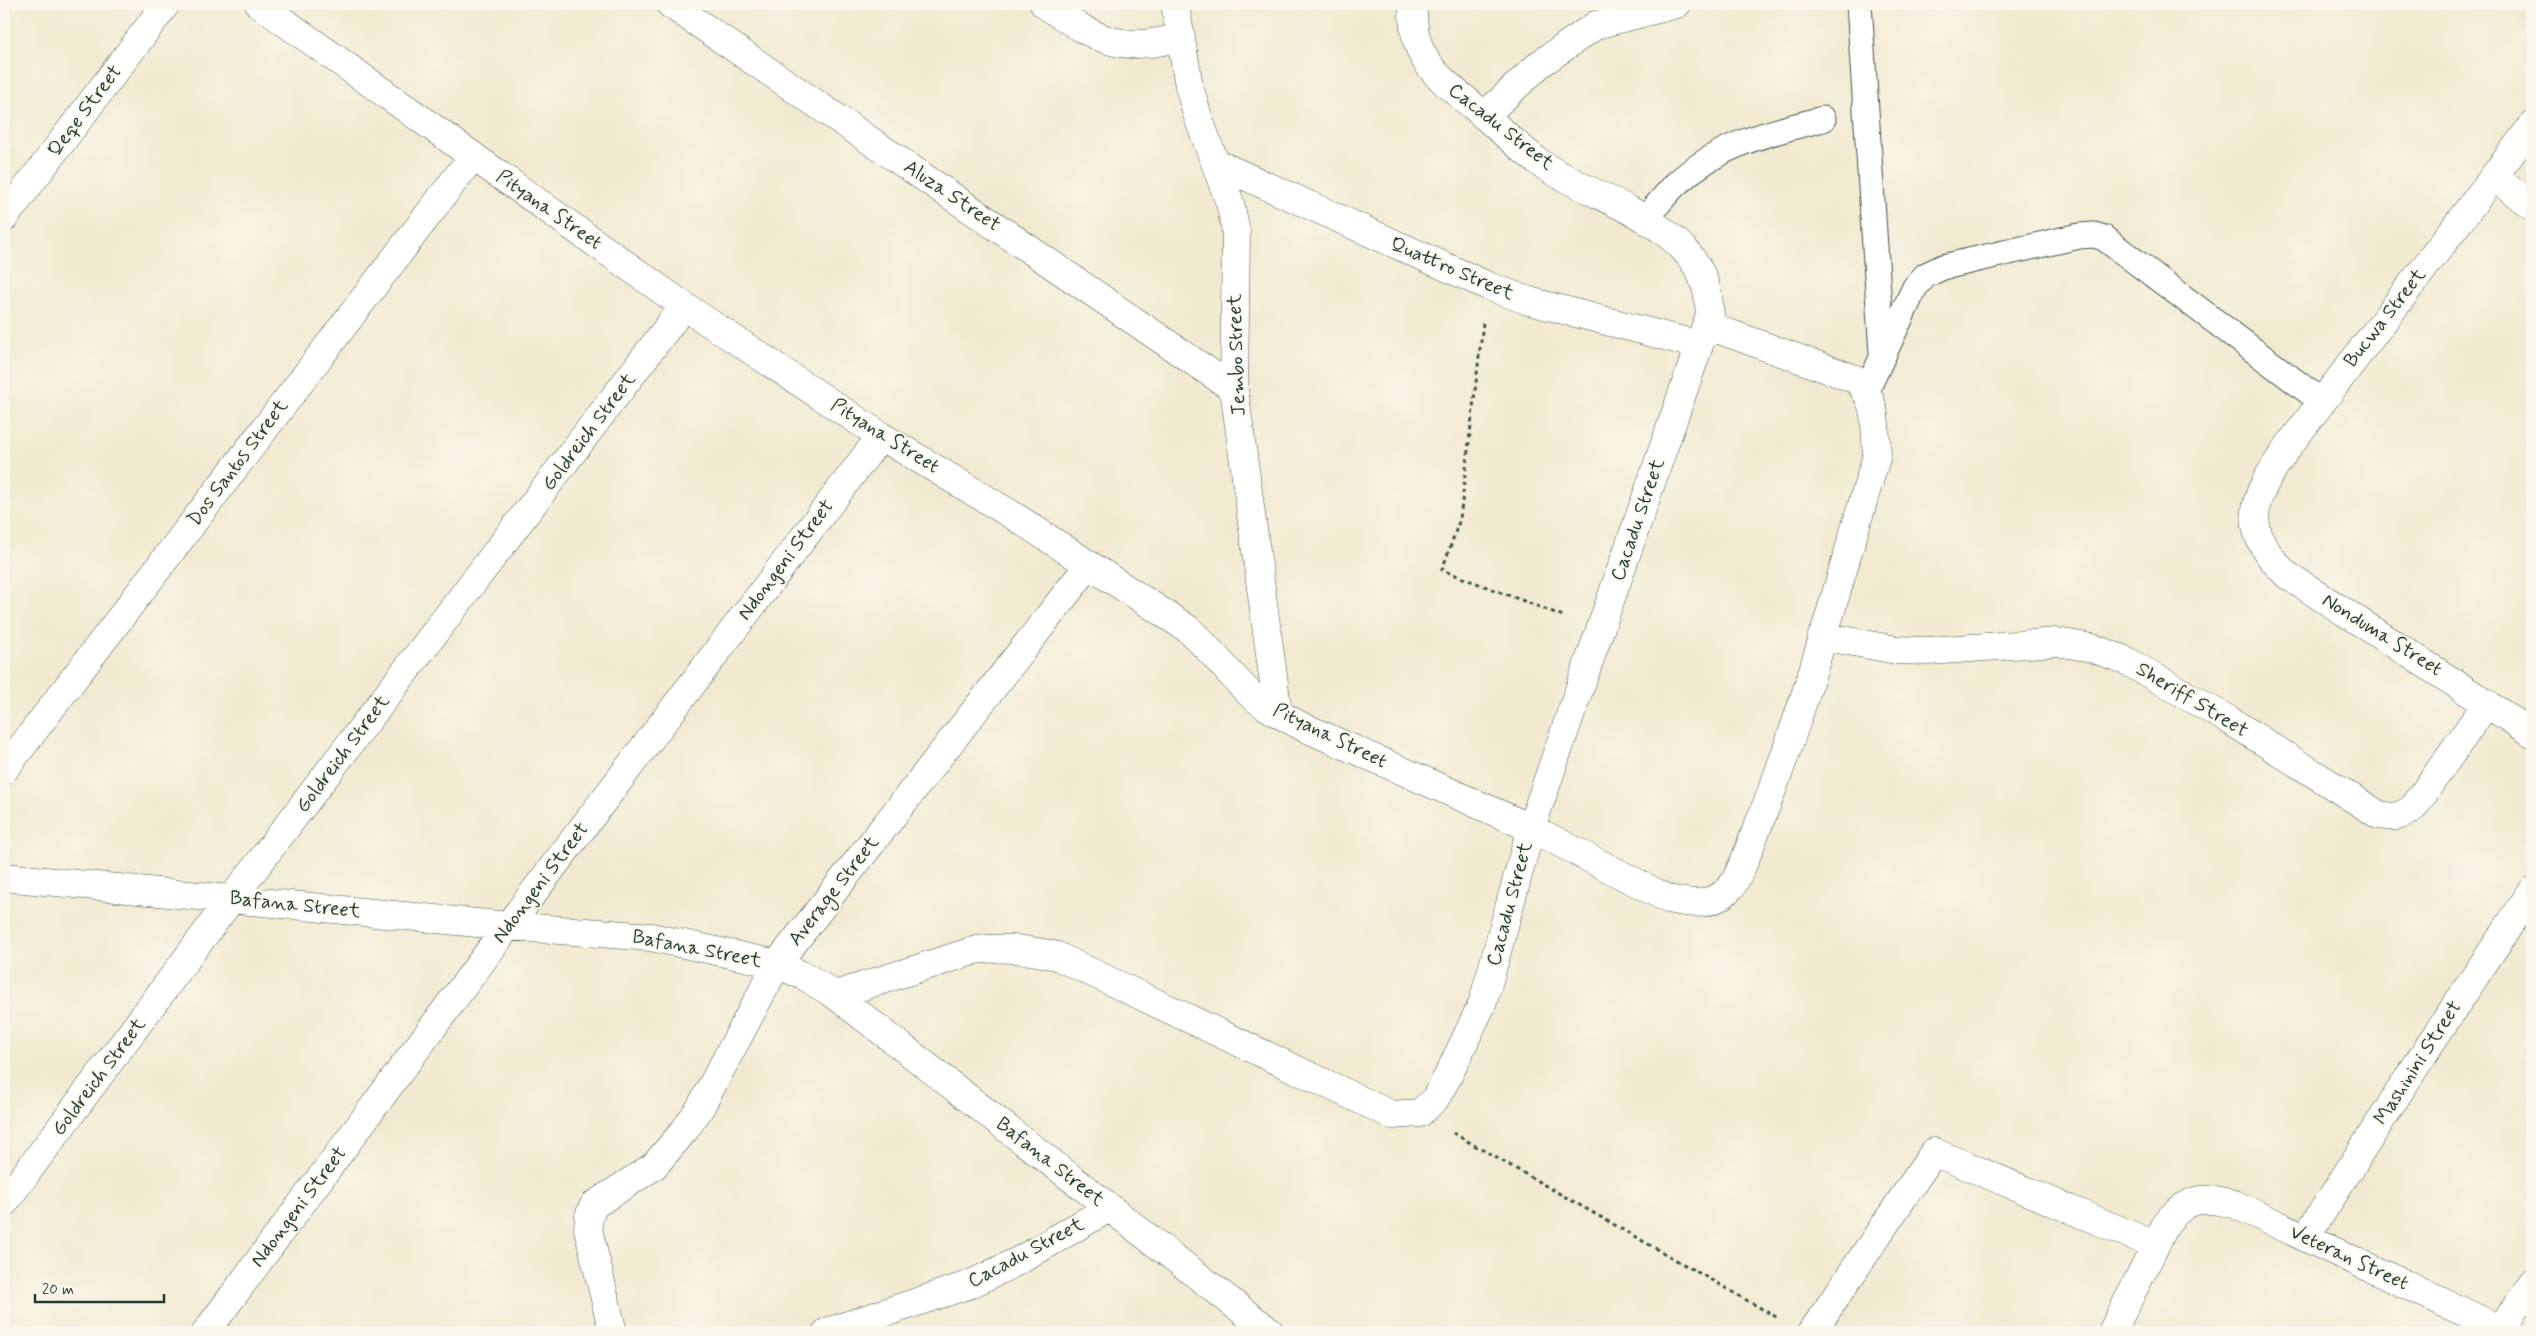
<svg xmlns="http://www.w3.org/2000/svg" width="2536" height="1336" viewBox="0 0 2536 1336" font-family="Mynerve,sans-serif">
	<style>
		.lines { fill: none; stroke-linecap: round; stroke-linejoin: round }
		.lane-casing { stroke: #3e574b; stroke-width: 27 }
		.street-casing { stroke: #3e574b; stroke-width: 29 }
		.secondary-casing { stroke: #3e574b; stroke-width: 29 }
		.path { stroke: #3e574b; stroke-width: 3; stroke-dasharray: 4 4; stroke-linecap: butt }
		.lane { stroke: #fff; stroke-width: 25 }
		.street { stroke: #fff; stroke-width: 28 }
		.secondary { stroke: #fff; stroke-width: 28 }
		.labels { text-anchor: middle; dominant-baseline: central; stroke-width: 4; stroke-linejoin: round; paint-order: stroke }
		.street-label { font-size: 20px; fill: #1f3d34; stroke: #fbf7ec }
	</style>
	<rect width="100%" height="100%" fill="#fbf7ec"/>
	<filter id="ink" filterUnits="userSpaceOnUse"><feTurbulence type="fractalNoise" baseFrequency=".02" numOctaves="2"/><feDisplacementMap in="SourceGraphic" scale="10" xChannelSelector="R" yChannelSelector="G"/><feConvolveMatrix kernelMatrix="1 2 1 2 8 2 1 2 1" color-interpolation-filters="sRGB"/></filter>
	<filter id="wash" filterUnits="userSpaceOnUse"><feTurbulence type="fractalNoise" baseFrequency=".0096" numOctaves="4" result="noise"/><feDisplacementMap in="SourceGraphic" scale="20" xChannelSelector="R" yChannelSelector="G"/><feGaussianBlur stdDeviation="1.12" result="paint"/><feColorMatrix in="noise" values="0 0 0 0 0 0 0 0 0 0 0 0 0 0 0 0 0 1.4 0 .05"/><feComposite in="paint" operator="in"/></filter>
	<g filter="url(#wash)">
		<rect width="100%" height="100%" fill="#f1ead0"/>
	</g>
	<g filter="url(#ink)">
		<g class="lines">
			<g class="lane-casing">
				<path id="lane" d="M1859,4l23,349
					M1645,219c10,-11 20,-24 31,-35 43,-40 91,-51 147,-65
					M1867,390l48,-103 11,-12 17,-8 136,-31 15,-1 10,3 217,163"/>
			</g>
			<g class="street-casing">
				<path id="street" d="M259,4l425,302 197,130 136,82 171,111c21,19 38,41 59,62 14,14 34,24 52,34l232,103 137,71c23,5 45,8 62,-11 10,-11 22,-48 28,-62 49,-120 81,-247 119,-371 -3,-31 2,-54 -22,-76l-149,-54
					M670,4l564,385
					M1044,4c53,35 72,50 137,33
					M1175,4l14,82 9,31 32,86 6,28 -2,158 44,324
					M1484,116l56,-52 56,-39 81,-21
					M2532,126l-242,318c-35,50 -55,81 -3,131l245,158
					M1216,163l272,123 41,15 170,44
					M2494,177l38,29
					M1822,636l74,14 32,1 129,-9 35,6 33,12 104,60 150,95c14,3 22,2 34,-7l74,-105
					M4,770l469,-614
					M4,877l504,49 143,11 126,27 29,13 29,18 435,337
					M835,995l141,-45c29,-4 53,0 81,6l335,159 28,-2 15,-14 13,-23 35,-74 48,-174 179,-514c-1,-7 -1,-15 -3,-22 -15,-71 -116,-93 -167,-129 -23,-17 -45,-38 -67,-57 -38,-31 -62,-48 -60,-102
					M4,1203l213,-285 467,-612
					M2306,1237l124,-193 102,-153
					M2500,1330l32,-47
					M206,1332l302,-406 373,-490
					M613,1332l-25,-103 1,-13 5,-11 60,-39 30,-35 16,-23 77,-144 311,-398
					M827,1332l144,-48 49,-24 89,-52
					M1812,1332l122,-180 221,93
					M2112,1332l55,-110c22,-26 36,-25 67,-18l272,128"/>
			</g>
			<g class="secondary-casing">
				<path id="secondary" d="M4,218l162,-214"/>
			</g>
			<path class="path" d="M1483,323l-23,196 -18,51 124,47
				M1453,1133l325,185"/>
			<use href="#lane" class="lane"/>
			<use href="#street" class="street"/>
			<use href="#secondary" class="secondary"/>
		</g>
	</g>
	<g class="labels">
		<g class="street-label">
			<text transform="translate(85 111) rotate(-53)">Qeqe Street</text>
			<text transform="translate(1501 127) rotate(38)">Cacadu Street</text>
			<text transform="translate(952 196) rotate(34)">Aluza Street</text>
			<text transform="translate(549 210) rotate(35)">Pityana Street</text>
			<text transform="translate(1452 269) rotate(23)">Quattro Street</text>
			<text transform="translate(2385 318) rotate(-52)">Bucwa Street</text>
			<text transform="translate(1237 355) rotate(-92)">Jembo Street</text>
			<text transform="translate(589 432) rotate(-53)">Goldreich Street</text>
			<text transform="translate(885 436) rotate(32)">Pityana Street</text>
			<text transform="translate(238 463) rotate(-53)">Dos Santos Street</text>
			<text transform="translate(1638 520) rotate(-71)">Cacadu Street</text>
			<text transform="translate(786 560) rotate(-53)">Ndongeni Street</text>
			<text transform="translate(2382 635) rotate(32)">Nonduma Street</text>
			<text transform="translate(2192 700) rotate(31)">Sheriff Street</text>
			<text transform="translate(1330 736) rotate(26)">Pityana Street</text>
			<text transform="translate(343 754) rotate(-53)">Goldreich Street</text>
			<text transform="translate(541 883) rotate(-53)">Ndongeni Street</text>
			<text transform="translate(834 891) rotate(-52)">Average Street</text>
			<text transform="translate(1510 904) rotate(-75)">Cacadu Street</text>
			<text transform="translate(295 905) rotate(6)">Bafana Street</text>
			<text transform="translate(697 949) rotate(11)">Bafana Street</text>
			<text transform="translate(2418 1063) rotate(-57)">Mashinini Street</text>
			<text transform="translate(99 1077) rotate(-53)">Goldreich Street</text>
			<text transform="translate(1050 1162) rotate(38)">Bafana Street</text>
			<text transform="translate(299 1207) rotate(-53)">Ndongeni Street</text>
			<text transform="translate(1026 1253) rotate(-28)">Cacadu Street</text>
			<text transform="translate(2349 1258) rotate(25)">Veteran Street</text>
		</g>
	</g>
	<rect width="2536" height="1336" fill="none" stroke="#fbf7ec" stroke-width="20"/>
	<path d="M35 1294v8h129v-8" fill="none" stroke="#1f3d34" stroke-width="2.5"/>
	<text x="42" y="1294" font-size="15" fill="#1f3d34" stroke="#fbf7ec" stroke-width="4" paint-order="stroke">20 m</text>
</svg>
